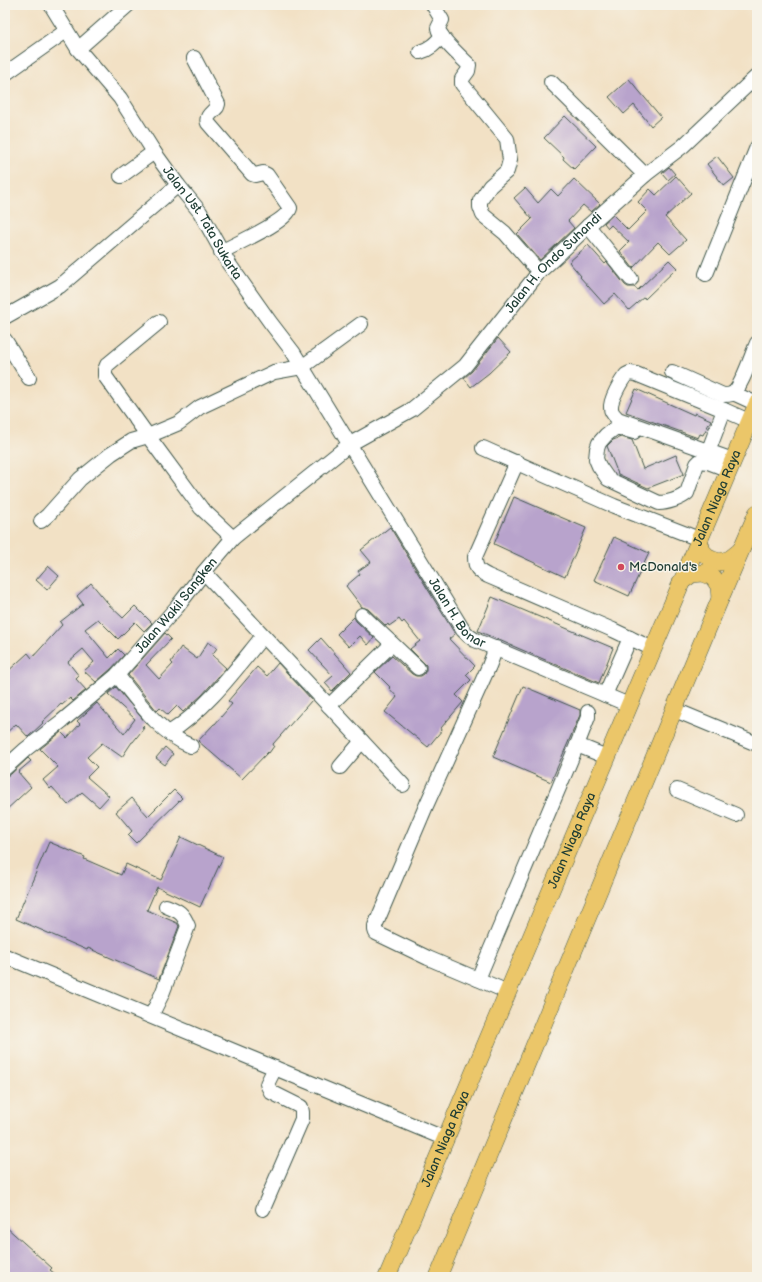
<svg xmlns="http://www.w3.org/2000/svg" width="762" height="1282" viewBox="0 0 762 1282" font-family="'Balsamiq Sans',sans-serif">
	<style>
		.building { fill: #b8a3cc }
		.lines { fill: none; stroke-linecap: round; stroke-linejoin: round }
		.minor-casing { stroke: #3f564a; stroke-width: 16 }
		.major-casing { stroke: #3f564a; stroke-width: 18 }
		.minor { stroke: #fff; stroke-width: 14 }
		.major { stroke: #ebc669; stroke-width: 17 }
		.poi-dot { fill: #d1495b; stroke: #f7f3e8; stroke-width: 1.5 }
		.labels { text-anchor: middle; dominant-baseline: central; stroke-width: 3; stroke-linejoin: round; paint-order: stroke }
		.street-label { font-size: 13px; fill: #1f3d34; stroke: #f7f3e8 }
		.poi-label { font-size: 13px; fill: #1f3d34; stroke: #f7f3e8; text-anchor: start }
	</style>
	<rect width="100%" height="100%" fill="#f7f3e8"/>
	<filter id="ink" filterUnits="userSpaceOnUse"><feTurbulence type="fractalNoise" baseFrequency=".025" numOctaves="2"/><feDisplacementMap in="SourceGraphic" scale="8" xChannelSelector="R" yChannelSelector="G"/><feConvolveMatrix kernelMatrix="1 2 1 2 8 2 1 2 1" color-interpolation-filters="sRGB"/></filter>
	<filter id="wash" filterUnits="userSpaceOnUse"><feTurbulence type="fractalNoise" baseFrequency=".012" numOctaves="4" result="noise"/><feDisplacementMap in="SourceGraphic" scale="16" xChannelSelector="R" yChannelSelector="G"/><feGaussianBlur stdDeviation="0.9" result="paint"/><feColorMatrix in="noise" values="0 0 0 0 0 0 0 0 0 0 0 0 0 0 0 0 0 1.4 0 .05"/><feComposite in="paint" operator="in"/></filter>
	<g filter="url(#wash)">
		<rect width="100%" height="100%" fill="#f2e1c5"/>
		<g id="blocks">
			<path class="building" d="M629,79l32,38 -10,9 -17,-21 -10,9 -15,-17z
				M565,116l31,30 -22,23 -11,-10 1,-2 -20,-19z
				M717,156l17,22 -10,8 -17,-22z
				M669,167l6,7 -7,6 -6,-7z
				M676,176l15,17 -26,24 21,23 -16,14 -12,-12 -25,26 -13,-17 9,-9 -18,-17 -3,3 -4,-5 9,-8 15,15 19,-19 -9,-9 12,-13 6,6z
				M574,179l26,25 -9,8 -8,-7 -15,16 6,7 -34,32 -23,-26 15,-15 -18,-21 11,-10 13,15 13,-14 7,7z
				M588,245l17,19 2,-2 18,23 3,2h6l4,3 31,-30 8,8 -32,31 -1,-2 -15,13 -14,-16 -11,10 -24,-27 1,-1 -12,-14z
				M498,338l13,14 -22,21 -18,14 -7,-9 8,-7z
				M636,389l58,26 1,-2 16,7 -8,15 -3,-1 -2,4 -72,-26z
				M621,437l11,3 11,29 33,-14 8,19 -36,14 -30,-14 -11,-28 6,-6z
				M514,497l72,31 -21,49 -71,-33z
				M390,527l65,107 -6,5 26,27 -9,9 5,5 -15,15 7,7 -22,26 1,2 -14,17 -43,-35 12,-15 -8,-9 1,-1 -15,-15 17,-16 20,18 4,2h5l3,-2 2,-4v-5l-16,-16 10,-8 -16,-20 -2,2 -3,-4 -10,7 -1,-2 -2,2 -18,-17 -6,-2 -16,-21 14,-12 -2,-3 13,-9 -10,-12z
				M614,537l35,16 -20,43 -35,-16z
				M48,566l11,10 -12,14 -11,-10z
				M91,583l16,19h-1l17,16 12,-12 17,17 -8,8 -9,-9 -17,17 -20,-20 -13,10 24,29 9,-9 6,6 -13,14 -15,13 -12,-11 10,-9 -11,-13 -15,13 11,14 -3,3 10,11 -13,11 -3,-3 -8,7 -1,-1 -19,18 1,1 -15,14 -12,-13 -11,10v-60l23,-21 4,5 30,-33 -2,-3 23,-18 -6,-8z
				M492,597l121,51 -14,35 -121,-52z
				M354,617l2,4 18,17 -6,7 -8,-9 -11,11 -12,-13z
				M165,633l6,6 -25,26 13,14 14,-15 -2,-2 10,-15 16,12 11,-17 9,6 -5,7 14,13 -24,27 -19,17 -6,-6 -9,9 -8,-7 -3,3 -29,-36z
				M321,638l30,34 -19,19 -7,-8 8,-7 -24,-26z
				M278,663l34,37 -39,44 1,2 -5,7 -1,-1 -26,27 -44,-38 16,-17h1l17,-20 -4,-3 29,-34 10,9z
				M523,686l57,24v5l-29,67 -58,-25z
				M116,687l30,36 -4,4 2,1 -11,14h-1l-10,15 -20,-14 -15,14 10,10 -10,10 22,19 -10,11 -17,-15 -14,13 -16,-18 -2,2 -7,-9 15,-13 -18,-18 21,-17 6,6 13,-14 -3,-3 20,-18 27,31 11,-15 -27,-25z
				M165,747l8,7 -8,11 -9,-7z
				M28,758l3,3 -13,11 13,15 -26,24v-35l6,-2z
				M174,790l8,8 -46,45 -8,-8 4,-4 -16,-19 16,-14 16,18z
				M181,837l42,20 -23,50 -43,-20 -10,23 30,13 2,3 -20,53 -71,-31 -1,2 -71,-31 33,-77 36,15 -1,2 37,16 5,-11 35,16z
				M5,1226l47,42 -2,2 9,7h-54z"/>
		</g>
	</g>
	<g filter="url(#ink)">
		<use href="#blocks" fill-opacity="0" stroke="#3f564a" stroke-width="1"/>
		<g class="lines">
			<g class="minor-casing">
				<g id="minor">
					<path id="s1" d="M51,5l27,44 42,49 34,54 24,33 22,27 29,52 41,58 23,30 170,278 6,6 6,4 154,65"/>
					<path d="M433,5l9,15 -4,8c2,11 23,29 31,37l-1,6 -6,8v5l45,55 3,21 -3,11 -17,15 -10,15v6l3,8 22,18 34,39"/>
					<path d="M78,49l50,-44"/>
					<path d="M420,52c10,-3 15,-8 22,-16"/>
					<path d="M194,58l24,46 -1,3c-4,5 -12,9 -9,16l44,51 3,1 8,-2 4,2 23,33c-3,14 -55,36 -69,44"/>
					<path d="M5,74l61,-43"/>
					<path d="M551,82l94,93"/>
					<path d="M121,176l33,-24"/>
					<path d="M588,226l43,53"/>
					<path d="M706,274l51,-127"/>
					<path d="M5,317l55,-31 118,-101"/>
					<path d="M159,322l-52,43 -2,5v6l43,60 53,72 32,30"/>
					<path d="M5,340l24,38"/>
					<path d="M672,372l51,23c3,0 6,0 9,-1 9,-5 20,-40 25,-51"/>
					<path d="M733,393l24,11"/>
					<path d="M724,410l25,11"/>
					<path d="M634,432l-14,-4h-5l-9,7 -7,8 -2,6 -1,10 3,7 9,13 51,24c8,0 21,-4 28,-10l10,-29 3,-3 8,1 21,8"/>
					<path d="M483,448l131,58 85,33"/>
					<path d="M708,452l16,-42 -88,-36 -6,-1 -4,2c-5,6 -16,25 -15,33 0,5 4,8 7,11l115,41"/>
					<path d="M517,462l-42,95c0,11 3,14 13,19l125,54 40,19"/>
					<path d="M41,521l7,-6 32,-36 31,-25 20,-13 17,-5 31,-13 21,-16 74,-35 28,-5 59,-43"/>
					<path d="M204,572l199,213"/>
					<path d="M362,615l56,53"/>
					<path d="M496,648l-7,18 -63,140 -51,120v4l1,3 52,25 80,34"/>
					<path d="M117,675c21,26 42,58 74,71"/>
					<path d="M605,695l25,-57"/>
					<path d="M329,706l63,-62"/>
					<path d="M675,710l82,34"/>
					<path d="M169,733c38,-24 66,-63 94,-97"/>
					<path d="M577,745l30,12"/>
					<path d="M340,767l22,-26"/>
					<path id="s2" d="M5,768l21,-19 36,-28 55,-46 60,-68 27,-35 29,-34 117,-94 61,-34 54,-44 74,-94 22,-20 27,-26 57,-51 38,-29 74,-70"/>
					<path d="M677,790l59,25"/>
					<path d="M5,956l441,183"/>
					<path d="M478,979l99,-234 11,-28v-5"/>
					<path d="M151,1016l11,-22 26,-68c-5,-13 -9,-15 -22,-20"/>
					<path d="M263,1209l39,-90v-7l-1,-5 -30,-15 -4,-8 8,-16"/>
				</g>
			</g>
			<g class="major-casing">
				<g id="major">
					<path d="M699,539l3,12 8,8 10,3 10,-3 10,-8"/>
					<path d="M681,582l11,-8 11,-1 10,4 6,9 1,13"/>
					<path id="s3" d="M387,1277l370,-873"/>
					<path d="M438,1277l282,-678 37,-86"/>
				</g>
			</g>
			<use href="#minor" class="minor"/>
			<use href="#major" class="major"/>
		</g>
	</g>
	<circle class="poi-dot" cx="621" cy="567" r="4"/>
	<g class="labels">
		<g class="street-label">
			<text stroke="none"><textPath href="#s1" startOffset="266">Jalan Ust. Tata Sukarta</textPath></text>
			<text stroke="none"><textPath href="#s2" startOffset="751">Jalan H. Ondo Suhandi</textPath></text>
			<text stroke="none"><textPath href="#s3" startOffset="846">Jalan Niaga Raya</textPath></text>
			<text stroke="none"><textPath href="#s2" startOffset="237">Jalan Wakil Sangken</textPath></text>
			<text stroke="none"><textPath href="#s1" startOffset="733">Jalan H. Bonar</textPath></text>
			<text stroke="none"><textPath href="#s3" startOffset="474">Jalan Niaga Raya</textPath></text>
			<text stroke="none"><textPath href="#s3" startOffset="150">Jalan Niaga Raya</textPath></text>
		</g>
		<g class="poi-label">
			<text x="629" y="567">McDonald's</text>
		</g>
	</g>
	<rect width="762" height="1282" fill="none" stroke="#f7f3e8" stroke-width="20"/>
</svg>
